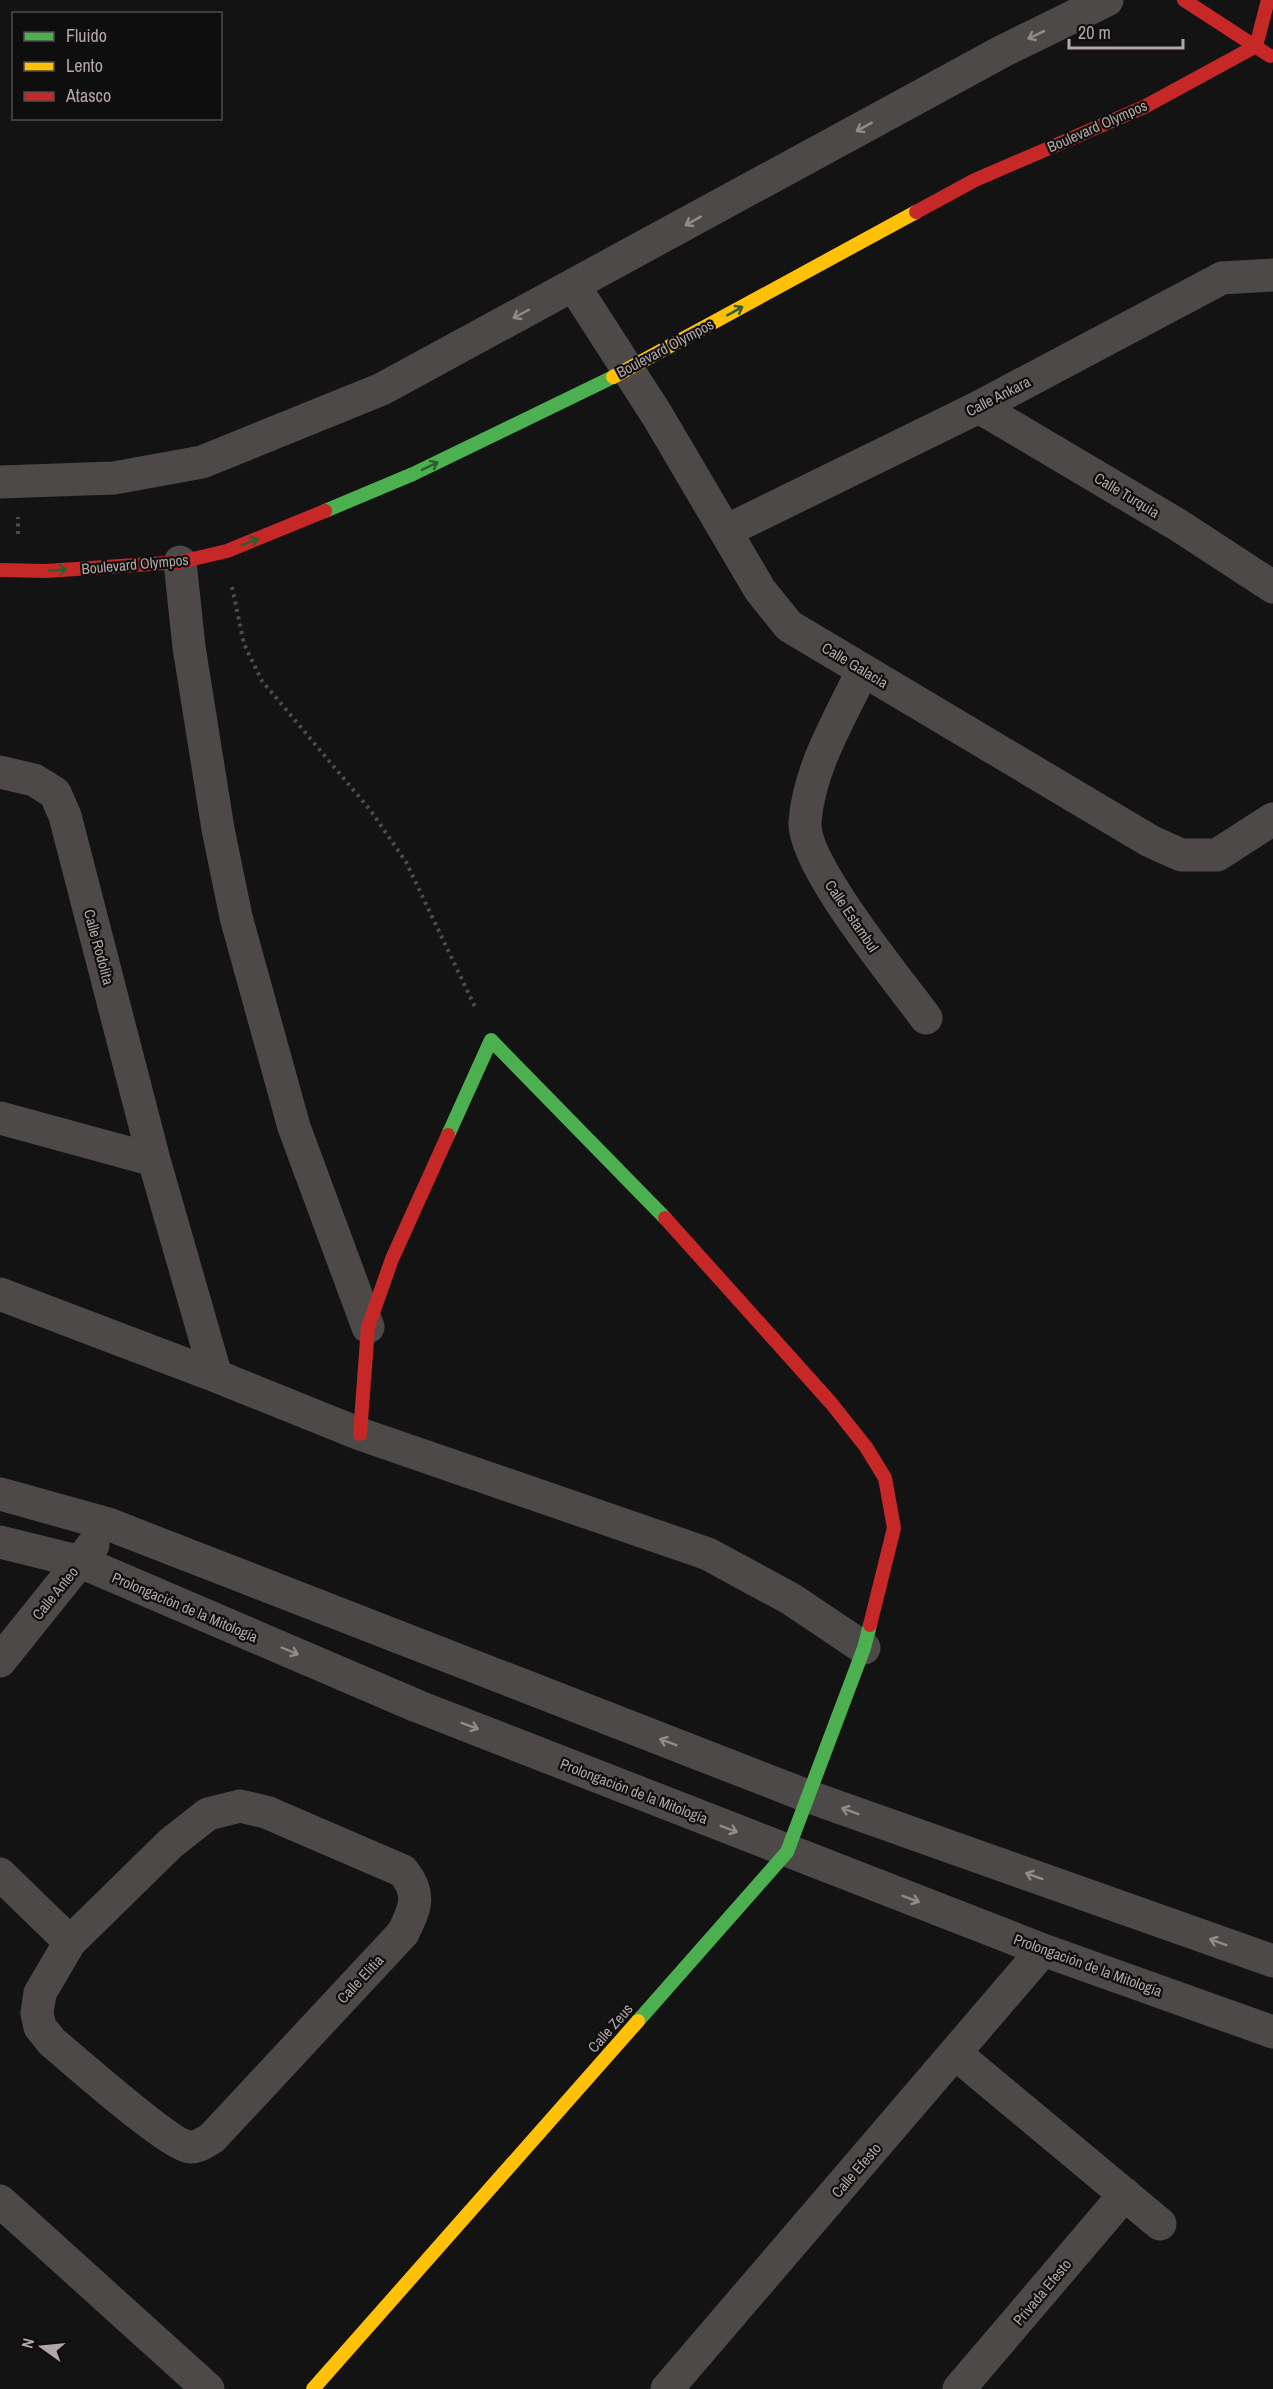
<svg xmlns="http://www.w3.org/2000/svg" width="1273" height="2389" viewBox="0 0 1273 2389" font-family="'Archivo Narrow',sans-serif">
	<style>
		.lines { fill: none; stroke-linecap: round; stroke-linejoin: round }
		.path { stroke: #4e4b4b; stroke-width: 4; stroke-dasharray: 3 4.5; stroke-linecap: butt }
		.street { stroke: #4d4949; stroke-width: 33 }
		.fast { stroke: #4caf50; stroke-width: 14 }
		.slow { stroke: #ffc107; stroke-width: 14 }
		.jam { stroke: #c62828; stroke-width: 14 }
		.oneway { stroke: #948a8b }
		.oneway2 { stroke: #2e5e2f }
		.labels { text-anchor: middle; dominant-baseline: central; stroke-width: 4.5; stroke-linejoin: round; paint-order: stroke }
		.street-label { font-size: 15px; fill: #b3a6a7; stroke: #0f0e0e }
	</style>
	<rect width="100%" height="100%" fill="#141313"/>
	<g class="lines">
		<path class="path" d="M18,534v-17
			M232,587l12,57 18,37 109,130 35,51 70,147"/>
		<path class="street" d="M574,286l83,129 103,175 29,36 361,215 31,14h36l56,-36
			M979,407l199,118 95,62
			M0,482l114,-4 88,-16 180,-73 621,-338 104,-51
			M726,531l253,-124 243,-129 51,-3
			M180,562l9,85 29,182 18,88 58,210 74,200
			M863,670c-23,48 -54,98 -58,152 -3,42 94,159 121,196
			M0,772l34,8 21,13 10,23 89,344 62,216
			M0,1118l154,42
			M0,1294l216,82 144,58 348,120 83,45 73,49
			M0,1494l108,30 702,273 463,164
			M0,1542l81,20 336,144 626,244 230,82
			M0,1661l93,-116
			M240,1806l26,6 137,59c19,24 12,37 0,62l-191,205c-7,4 -13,9 -21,9 -20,0 -117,-87 -139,-105l-12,-15 -3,-14 3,-20 30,-51 101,-99 37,-29z
			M0,1874l70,68
			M956,2054l204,170
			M0,2201l208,188
			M667,2389l376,-439
			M959,2389l166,-195"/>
		<path class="fast" d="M325,511l88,-37 200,-97
			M448,1135l43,-95 174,178
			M638,2021l149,-169 77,-204 6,-23"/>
		<path class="slow" d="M613,377l303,-165
			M313,2389l325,-368"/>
		<path class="jam" d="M1184,0l86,56
			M916,212l59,-32 169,-73 112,-61 12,-46
			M0,570l46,1 134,-9 47,-11 98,-40
			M665,1218l166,185 35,44 19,31 9,50 -24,97
			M360,1434l8,-107 24,-68 56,-124"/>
	</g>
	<defs><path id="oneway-shaft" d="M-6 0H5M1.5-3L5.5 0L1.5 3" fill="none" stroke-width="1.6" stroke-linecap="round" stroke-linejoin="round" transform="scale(1.5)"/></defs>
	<g class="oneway">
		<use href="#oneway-shaft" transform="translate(1036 35) rotate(154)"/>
		<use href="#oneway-shaft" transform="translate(864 127) rotate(151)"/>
		<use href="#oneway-shaft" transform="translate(693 221) rotate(151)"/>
		<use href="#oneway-shaft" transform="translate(521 314) rotate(152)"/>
		<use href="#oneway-shaft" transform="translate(290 1651) rotate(23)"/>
		<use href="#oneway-shaft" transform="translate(470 1726) rotate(21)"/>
		<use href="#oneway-shaft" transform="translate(668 1742) rotate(-159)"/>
		<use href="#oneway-shaft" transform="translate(850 1811) rotate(-160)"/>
		<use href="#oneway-shaft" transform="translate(729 1829) rotate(21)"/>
		<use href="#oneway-shaft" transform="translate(1034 1876) rotate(-160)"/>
		<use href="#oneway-shaft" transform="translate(911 1899) rotate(21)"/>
		<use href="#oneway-shaft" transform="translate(1218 1942) rotate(-160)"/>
	</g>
	<g class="oneway2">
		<use href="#oneway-shaft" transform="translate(735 311) rotate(-29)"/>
		<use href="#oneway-shaft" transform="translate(430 466) rotate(-26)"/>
		<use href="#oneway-shaft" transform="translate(250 542) rotate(-22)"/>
		<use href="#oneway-shaft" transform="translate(58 570) rotate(-4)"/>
	</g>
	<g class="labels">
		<g class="street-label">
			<text transform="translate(1097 126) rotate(-24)">Boulevard Olympos</text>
			<text transform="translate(665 348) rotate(-28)">Boulevard Olympos</text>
			<text transform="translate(998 396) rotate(-27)">Calle Ankara</text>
			<text transform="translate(1127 495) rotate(31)">Calle Turquia</text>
			<text transform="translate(135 564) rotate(-5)">Boulevard Olympos</text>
			<text transform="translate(855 665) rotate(31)">Calle Galacia</text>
			<text transform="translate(852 916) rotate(56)">Calle Estambul</text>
			<text transform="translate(99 947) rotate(75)">Calle Rodolita</text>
			<text transform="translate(55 1593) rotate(-51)">Calle Anteo</text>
			<text transform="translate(185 1607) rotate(23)">Prolongación de la Mitología</text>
			<text transform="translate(634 1791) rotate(21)">Prolongación de la Mitología</text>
			<text transform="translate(1088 1965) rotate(20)">Prolongación de la Mitología</text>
			<text transform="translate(360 1979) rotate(-47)">Calle Elitia</text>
			<text transform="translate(610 2028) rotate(-49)">Calle Zeus</text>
			<text transform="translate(856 2170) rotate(-49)">Calle Efesto</text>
			<text transform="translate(1042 2292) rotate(-50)">Privada Efesto</text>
		</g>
	</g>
	<rect x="12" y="12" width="210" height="108" fill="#0f0e0e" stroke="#514b4b" stroke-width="1.5"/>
	<rect x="24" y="32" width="30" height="9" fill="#4caf50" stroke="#514b4b" stroke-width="1.5"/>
	<text x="66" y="42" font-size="18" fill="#b3a6a7">Fluido</text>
	<rect x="24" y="62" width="30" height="9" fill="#ffc107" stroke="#514b4b" stroke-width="1.5"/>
	<text x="66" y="72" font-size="18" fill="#b3a6a7">Lento</text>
	<rect x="24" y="92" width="30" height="9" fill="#c62828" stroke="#514b4b" stroke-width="1.5"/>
	<text x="66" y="102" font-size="18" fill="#b3a6a7">Atasco</text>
	<g transform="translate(42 2347) rotate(285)" stroke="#0f0e0e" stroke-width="4.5" paint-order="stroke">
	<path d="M0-4.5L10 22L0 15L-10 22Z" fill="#b3a6a7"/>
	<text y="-9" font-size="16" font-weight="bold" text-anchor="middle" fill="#b3a6a7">N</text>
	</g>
	<path d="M1069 39v9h114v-9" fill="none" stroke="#b3a6a7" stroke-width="3"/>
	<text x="1078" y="39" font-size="18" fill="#b3a6a7" stroke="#0f0e0e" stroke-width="4.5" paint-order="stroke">20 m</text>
</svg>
